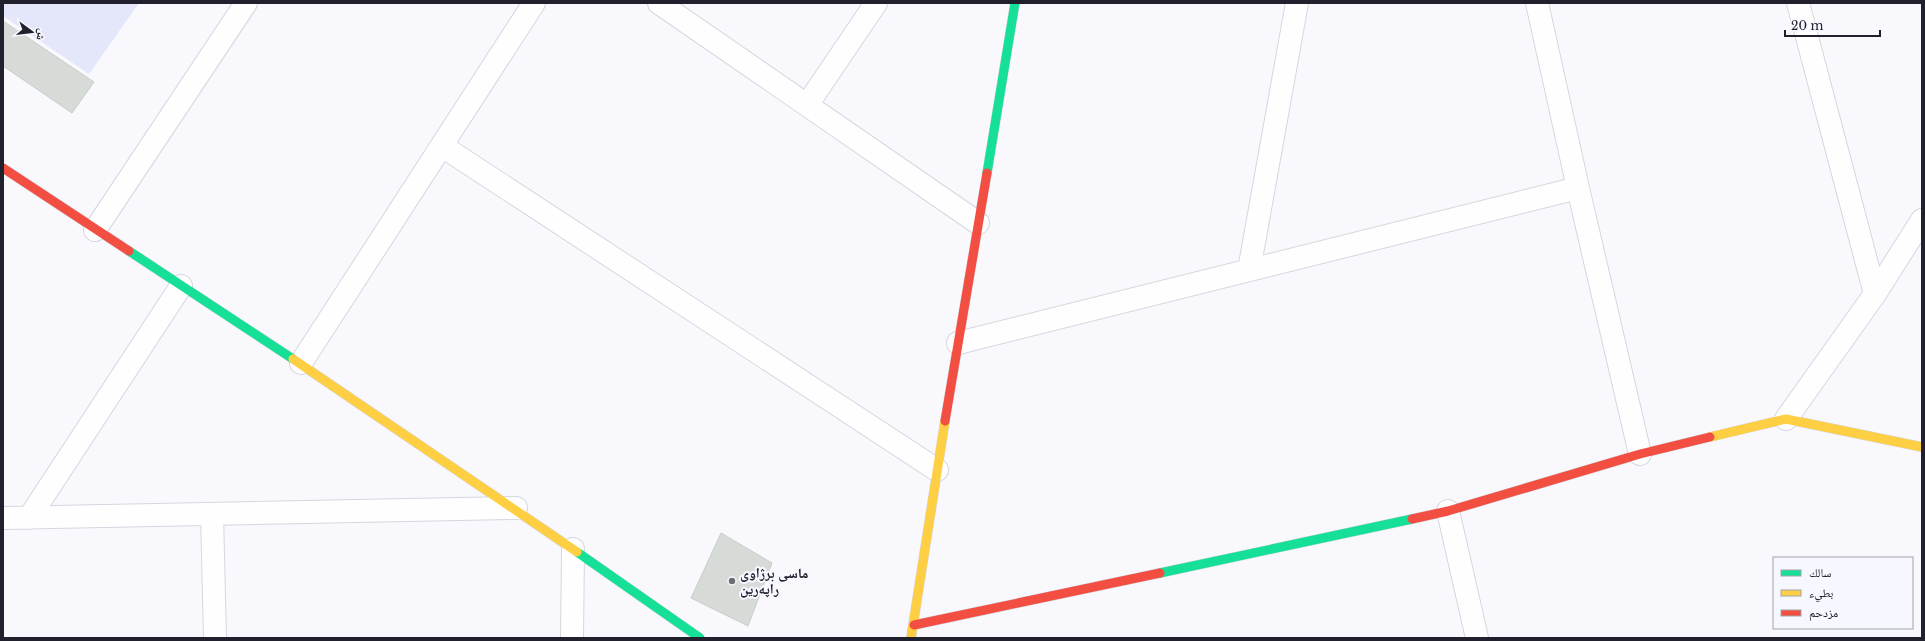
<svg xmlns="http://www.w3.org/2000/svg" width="1925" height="641" viewBox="0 0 1925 641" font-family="'Libre Baskerville','Noto Naskh Arabic',serif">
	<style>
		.green { fill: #e4e7fa }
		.building { fill: #d7dbd8; stroke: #c9ccc9 }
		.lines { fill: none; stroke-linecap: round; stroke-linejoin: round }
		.street-casing { stroke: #d5d6df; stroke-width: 24 }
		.fast-casing { stroke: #d5d6df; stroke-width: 10 }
		.slow-casing { stroke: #d5d6df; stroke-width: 10 }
		.jam-casing { stroke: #d5d6df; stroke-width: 10 }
		.street { stroke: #fefeff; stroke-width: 22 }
		.fast { stroke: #16e098; stroke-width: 9 }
		.slow { stroke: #ffcf43; stroke-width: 9 }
		.jam { stroke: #f24e42; stroke-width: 9 }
		.poi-dot { fill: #6c6d75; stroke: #f7f8ff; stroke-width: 1.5 }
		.labels { text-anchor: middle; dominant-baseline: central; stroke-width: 4; stroke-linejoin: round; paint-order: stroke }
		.poi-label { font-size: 14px; font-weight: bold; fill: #20212c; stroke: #f7f8ff; text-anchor: start }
	</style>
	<rect width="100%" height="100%" fill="#f9f9fd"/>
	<path class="green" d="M3,3h136l-50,71 -86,-58z"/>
	<path class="building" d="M3,21l91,61 -22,31 -69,-47z
		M721,533l51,30 -24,63 -57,-28z"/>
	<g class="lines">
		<g class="street-casing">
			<path id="street" d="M659,3l319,220
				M1537,3l41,185 62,266
				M1798,3l77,291
				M807,105l69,-102
				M442,146l495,324
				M95,230l151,-227
				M1249,270l48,-267
				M958,343l620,-155
				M301,363l233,-360
				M1786,419l89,-125 47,-74
				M1448,511l29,127
				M212,514l3,124
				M3,518l513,-10
				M29,518l152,-232
				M572,638l1,-89"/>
		</g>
		<g class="fast-casing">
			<path id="fast" d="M987,173l28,-170
				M129,251l164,108
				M577,552l123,86
				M1160,573l252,-54"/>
		</g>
		<g class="slow-casing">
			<path id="slow" d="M293,359l284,193
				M1710,437l76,-18 136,28
				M911,638l34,-217"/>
		</g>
		<g class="jam-casing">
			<path id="jam" d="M3,168l126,83
				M945,421l42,-248
				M1412,519l36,-8 192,-57 70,-17
				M914,625l246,-52"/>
		</g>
		<use href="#street" class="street"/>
		<use href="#fast" class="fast"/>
		<use href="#slow" class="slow"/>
		<use href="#jam" class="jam"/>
	</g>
	<circle class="poi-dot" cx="732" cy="581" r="4"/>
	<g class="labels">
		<g class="poi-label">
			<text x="740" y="573">ماسی برژاوی<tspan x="740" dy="16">راپەرین</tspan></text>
		</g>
	</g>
	<rect width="1925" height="641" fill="none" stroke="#20212c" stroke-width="8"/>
	<rect x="1773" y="557" width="140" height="72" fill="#f7f8ff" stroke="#a1a2ab"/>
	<rect x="1781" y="570" width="20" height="6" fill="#16e098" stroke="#a1a2ab"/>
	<text x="1809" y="577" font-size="12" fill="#20212c">سالك</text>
	<rect x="1781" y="590" width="20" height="6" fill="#ffcf43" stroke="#a1a2ab"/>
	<text x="1809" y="597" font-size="12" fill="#20212c">بطيء</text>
	<rect x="1781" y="610" width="20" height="6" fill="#f24e42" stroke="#a1a2ab"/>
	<text x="1809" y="617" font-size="12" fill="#20212c">مزدحم</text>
	<g transform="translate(32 32) rotate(105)" stroke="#f7f8ff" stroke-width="3" paint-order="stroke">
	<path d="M0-3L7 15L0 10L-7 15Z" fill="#20212c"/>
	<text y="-6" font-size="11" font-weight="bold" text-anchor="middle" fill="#20212c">ش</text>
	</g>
	<path d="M1785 30v6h95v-6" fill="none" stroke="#20212c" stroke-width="2"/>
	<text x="1791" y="30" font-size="12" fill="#20212c" stroke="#f7f8ff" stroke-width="3" paint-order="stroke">20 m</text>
</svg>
